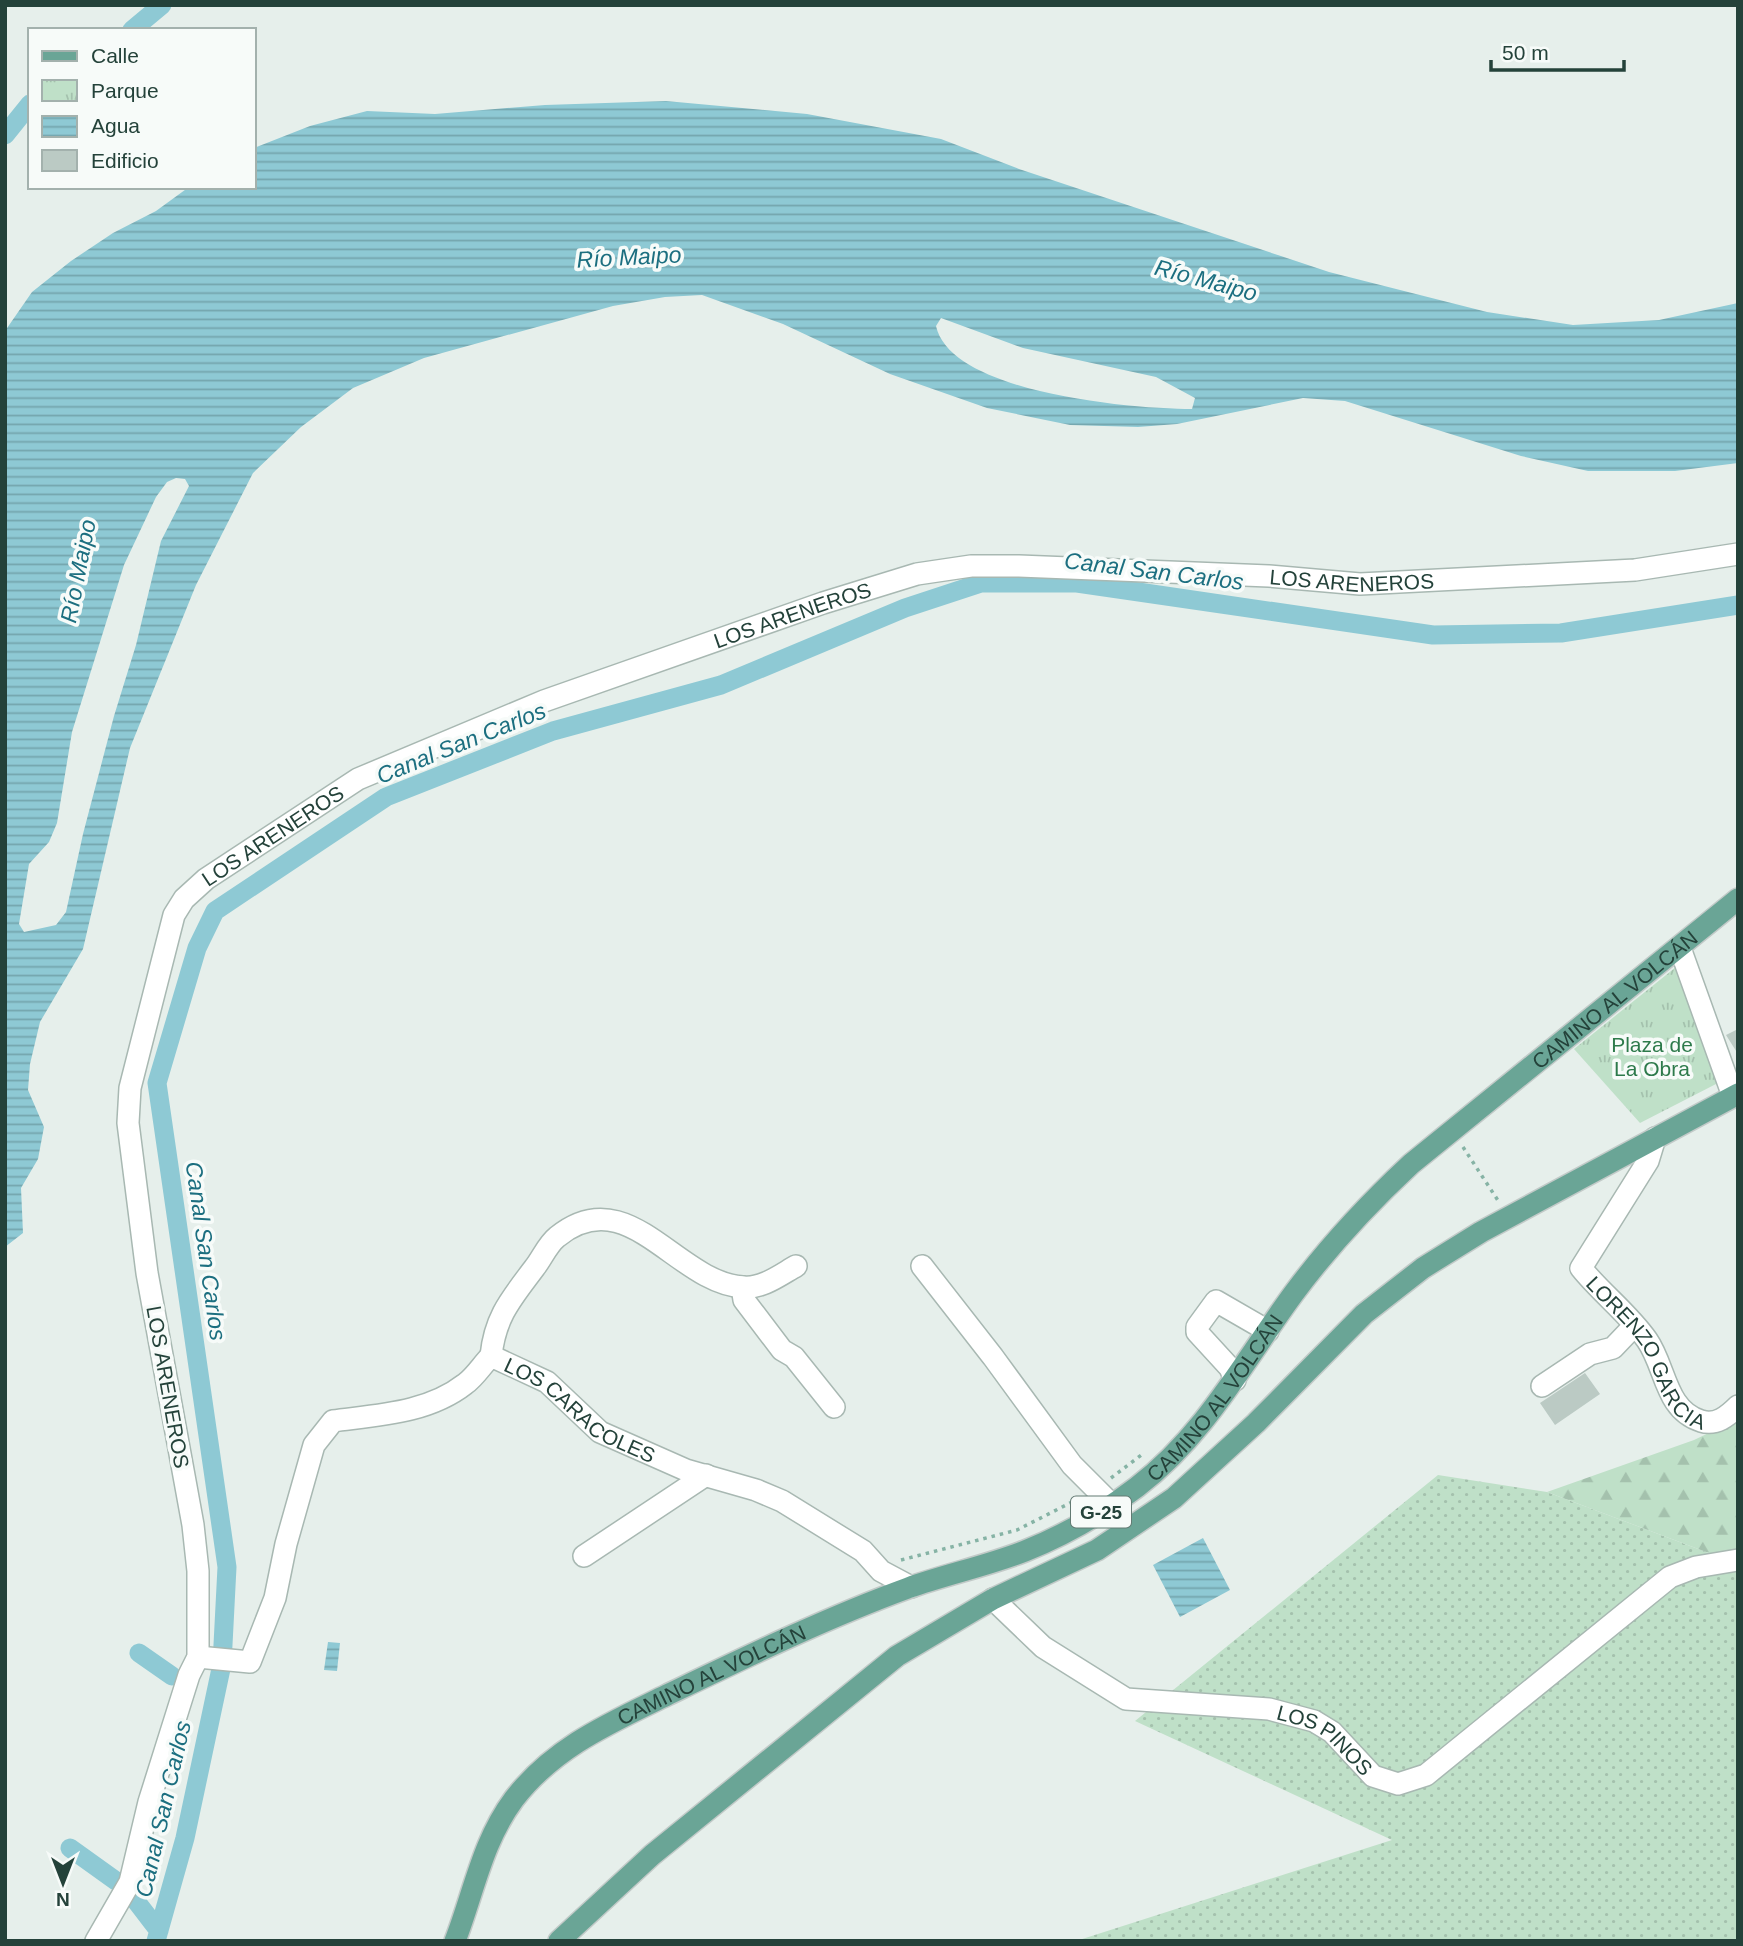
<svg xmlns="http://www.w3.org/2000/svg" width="1743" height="1946" viewBox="0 0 1743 1946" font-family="Arial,sans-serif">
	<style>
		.grass { fill: url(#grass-dots) }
		.forest { fill: url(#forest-firs) }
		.park { fill: url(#park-tufts) }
		.water { fill: url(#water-rules); fill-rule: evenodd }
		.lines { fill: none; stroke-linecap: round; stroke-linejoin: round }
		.canal { stroke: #8ec9d4; stroke-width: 19 }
		.building { fill: #bbcac4 }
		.minor-casing { stroke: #a8b8b2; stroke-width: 24 }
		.major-casing { stroke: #c2cac8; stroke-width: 24 }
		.path { stroke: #86b3a5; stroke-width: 3.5; stroke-dasharray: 3.5 5; stroke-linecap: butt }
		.minor { stroke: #fff; stroke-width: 21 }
		.major { stroke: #6aa596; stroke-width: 21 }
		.labels { text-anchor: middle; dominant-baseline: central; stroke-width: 7; stroke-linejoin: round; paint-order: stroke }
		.shield { fill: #f7fbf9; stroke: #637a73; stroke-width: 2 }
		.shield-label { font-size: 19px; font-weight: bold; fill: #24423a }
		.street-label { font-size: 21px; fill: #24423a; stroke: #f7fbf9 }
		.park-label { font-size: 21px; fill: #2d7a4b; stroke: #f7fbf9 }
		.water-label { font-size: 23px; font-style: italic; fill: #1c6f80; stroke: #f7fbf9 }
	</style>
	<defs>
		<pattern id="grass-dots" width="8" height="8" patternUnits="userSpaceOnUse" patternTransform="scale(1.75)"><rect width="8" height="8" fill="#bfe0c8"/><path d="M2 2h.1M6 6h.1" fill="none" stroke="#a4c1ad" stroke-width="1.8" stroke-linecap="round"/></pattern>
		<pattern id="forest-firs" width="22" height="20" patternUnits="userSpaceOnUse" patternTransform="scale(1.75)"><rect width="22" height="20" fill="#bfe0c8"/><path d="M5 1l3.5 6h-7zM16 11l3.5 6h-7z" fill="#a4c1ad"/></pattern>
		<pattern id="park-tufts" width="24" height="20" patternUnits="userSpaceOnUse" patternTransform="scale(1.75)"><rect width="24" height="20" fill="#bfe0c8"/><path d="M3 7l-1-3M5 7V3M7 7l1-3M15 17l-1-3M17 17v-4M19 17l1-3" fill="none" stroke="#a4c1ad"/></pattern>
		<pattern id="water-rules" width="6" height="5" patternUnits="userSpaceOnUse" patternTransform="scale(1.75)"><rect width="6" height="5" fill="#8ec9d4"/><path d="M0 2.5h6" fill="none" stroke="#74a5ad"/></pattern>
	</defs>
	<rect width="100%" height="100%" fill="#e6efeb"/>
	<path class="grass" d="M1438,1475l109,17 191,72v377h-662l316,-101 -257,-119z"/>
	<path class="forest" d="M1738,1419v145l-191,-72 147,-52z"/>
	<path class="park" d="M1676,967l42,116 -78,40 -66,-74z"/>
	<path class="water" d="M666,101l141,13 134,25 78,30 310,103 158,40 86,13 86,-5 79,-17v160l-63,8h-87l-67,-15 -176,-55 -42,-3 -126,26 -39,3 -68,-2 -83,-17 -97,-34 -107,-50 -81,-29 -37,2 -52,9 -189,52 -71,30 -52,39 -48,46 -57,112 -66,163 -47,201 -43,73 -10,42 -2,26 16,37 -6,32 -17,29 2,45 -18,14v-916l27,-39 39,-31 42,-28 43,-22 33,-24h65v-39l56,-22 57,-15 68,3 110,-9zM941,318l82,30 133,29 39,21 -3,11c-57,0 -241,-15 -256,-83zM176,478l9,1 4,7 -28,55 -25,104 -22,71 -31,118 -17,78 -10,13 -32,7 -5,-8 10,-60 20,-22 8,-19 15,-91 52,-167 32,-68 11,-15z
		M1203,1538l27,52 -50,27 -27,-52z
		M328,1642l12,1 -3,28 -13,-1z"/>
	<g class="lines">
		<path class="canal" d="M132,30l30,-25
			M5,135l25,-31
			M139,1653l33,23
			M70,1848l46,33
			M136,1901l23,30
			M156,1941l29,-103 37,-174 5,-97 -70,-484 40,-135 18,-37 171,-114 167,-66 168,-46 184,-77 76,-25h96l356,52 128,-2 177,-28"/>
	</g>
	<path class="building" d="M1738,1029v25l-12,-19z
		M1585,1373l15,21 -45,31 -15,-22z"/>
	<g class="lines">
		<g class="minor-casing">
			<g id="minor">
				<path d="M1680,948l53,148"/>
				<path id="s1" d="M1655,1138l-7,23 -67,107c20,25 47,45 66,72 19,27 18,70 54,81 15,5 27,-5 37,-15"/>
				<path d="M922,1266l71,91 79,108 40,40"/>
				<path d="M742,1287l2,13 38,50 12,7 40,50"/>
				<path d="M491,1356c4,-40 21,-58 44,-89 7,-9 13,-23 22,-30 71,-58 119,46 186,50 19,2 37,-12 53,-21"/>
				<path d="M1235,1380l-5,-12 -33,-36v-5l19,-26 52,30"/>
				<path d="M1542,1386l48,-32 23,-6 21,-22"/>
				<path d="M584,1556l122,-81"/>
				<path id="s2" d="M993,1599l50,48 83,52 143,10 45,12 18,11 41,44 25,8 28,-9 244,-198 26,-10 42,-7"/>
				<path id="s3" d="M198,1657l52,5 25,-64 11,-54 28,-99 19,-24c45,-6 95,-8 132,-37 10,-7 17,-19 26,-28l56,26 53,50 86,38 70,20 26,11 81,50 18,20 30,16"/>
				<path id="s4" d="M96,1941l34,-59 19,-80 40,-127 9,-18v-86l-5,-46 -46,-252 -19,-150 2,-35 44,-173 10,-16 22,-20 152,-100 186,-78 279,-98 94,-29 54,-8h48l250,10 91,8 275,-14 103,-16"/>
			</g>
		</g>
		<g class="major-casing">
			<g id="major">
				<path id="s5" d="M455,1941c19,-49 27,-99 59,-142 40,-52 96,-76 153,-104 79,-38 159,-77 241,-107 39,-14 79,-22 117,-37 40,-16 78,-38 112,-64 68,-52 107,-126 157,-194 35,-47 74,-89 117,-129l327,-265"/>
				<path d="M559,1941l93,-86 245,-199 96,-57 104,-49 77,-52 82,-75 108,-109 59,-46 58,-36 257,-138"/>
			</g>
		</g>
		<path class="path" d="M1463,1147l36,55
			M1111,1478l33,-25
			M901,1560l116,-30 61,-31"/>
		<use href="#minor" class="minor"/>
		<use href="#major" class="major"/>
	</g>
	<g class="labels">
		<rect class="shield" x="1071" y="1496.5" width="60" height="31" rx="5"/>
		<g class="shield-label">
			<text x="1101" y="1512">G-25</text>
		</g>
		<g class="street-label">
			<text stroke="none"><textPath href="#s4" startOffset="2319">LOS ARENEROS</textPath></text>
			<text stroke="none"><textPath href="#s4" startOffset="1752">LOS ARENEROS</textPath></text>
			<text stroke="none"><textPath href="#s4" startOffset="1185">LOS ARENEROS</textPath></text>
			<text stroke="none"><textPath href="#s5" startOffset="1544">CAMINO AL VOLCÁN</textPath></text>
			<text stroke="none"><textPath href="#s1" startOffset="259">LORENZO GARCIA</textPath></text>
			<text transform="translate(168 1387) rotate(80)">LOS ARENEROS</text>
			<text stroke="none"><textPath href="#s5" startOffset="976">CAMINO AL VOLCÁN</textPath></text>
			<text stroke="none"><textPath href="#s3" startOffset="592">LOS CARACOLES</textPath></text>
			<text stroke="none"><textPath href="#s5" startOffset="390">CAMINO AL VOLCÁN</textPath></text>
			<text stroke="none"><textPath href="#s2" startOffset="376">LOS PINOS</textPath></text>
		</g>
		<g class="park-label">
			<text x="1652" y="1044">Plaza de<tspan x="1652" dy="24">La Obra</tspan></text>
		</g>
		<g class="water-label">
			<text transform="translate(629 257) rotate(-3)">Río Maipo</text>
			<text transform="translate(1206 280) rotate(15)">Río Maipo</text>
			<text transform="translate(78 571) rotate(-79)">Río Maipo</text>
			<text transform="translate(1154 571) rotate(7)">Canal San Carlos</text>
			<text transform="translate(461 743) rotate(-22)">Canal San Carlos</text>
			<text transform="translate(206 1251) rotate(82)">Canal San Carlos</text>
			<text transform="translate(163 1809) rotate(-77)">Canal San Carlos</text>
		</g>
	</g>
	<rect width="1743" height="1946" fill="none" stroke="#24423a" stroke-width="14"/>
	<rect x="28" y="28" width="228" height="161" fill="#f7fbf9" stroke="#a3b1ad" stroke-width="2"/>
	<rect x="42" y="51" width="35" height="10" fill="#6aa596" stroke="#a3b1ad" stroke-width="2"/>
	<text x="91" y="63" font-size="21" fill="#24423a">Calle</text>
	<rect x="42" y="80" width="35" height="21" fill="url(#park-tufts)" stroke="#a3b1ad" stroke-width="2"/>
	<text x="91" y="98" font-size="21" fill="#24423a">Parque</text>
	<rect x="42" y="116" width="35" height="21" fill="url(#water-rules)" stroke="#a3b1ad" stroke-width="2"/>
	<text x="91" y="133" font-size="21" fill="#24423a">Agua</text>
	<rect x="42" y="150" width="35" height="21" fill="#bbcac4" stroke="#a3b1ad" stroke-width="2"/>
	<text x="91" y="168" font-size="21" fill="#24423a">Edificio</text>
	<g transform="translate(63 1883) rotate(180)" stroke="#f7fbf9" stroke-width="5" paint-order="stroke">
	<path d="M0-5L12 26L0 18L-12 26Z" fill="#24423a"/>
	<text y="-10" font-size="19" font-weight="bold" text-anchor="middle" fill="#24423a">N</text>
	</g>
	<path d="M1491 60v10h133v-10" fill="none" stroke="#24423a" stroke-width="3.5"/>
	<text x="1502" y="60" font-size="21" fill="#24423a" stroke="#f7fbf9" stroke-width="5" paint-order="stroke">50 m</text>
</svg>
